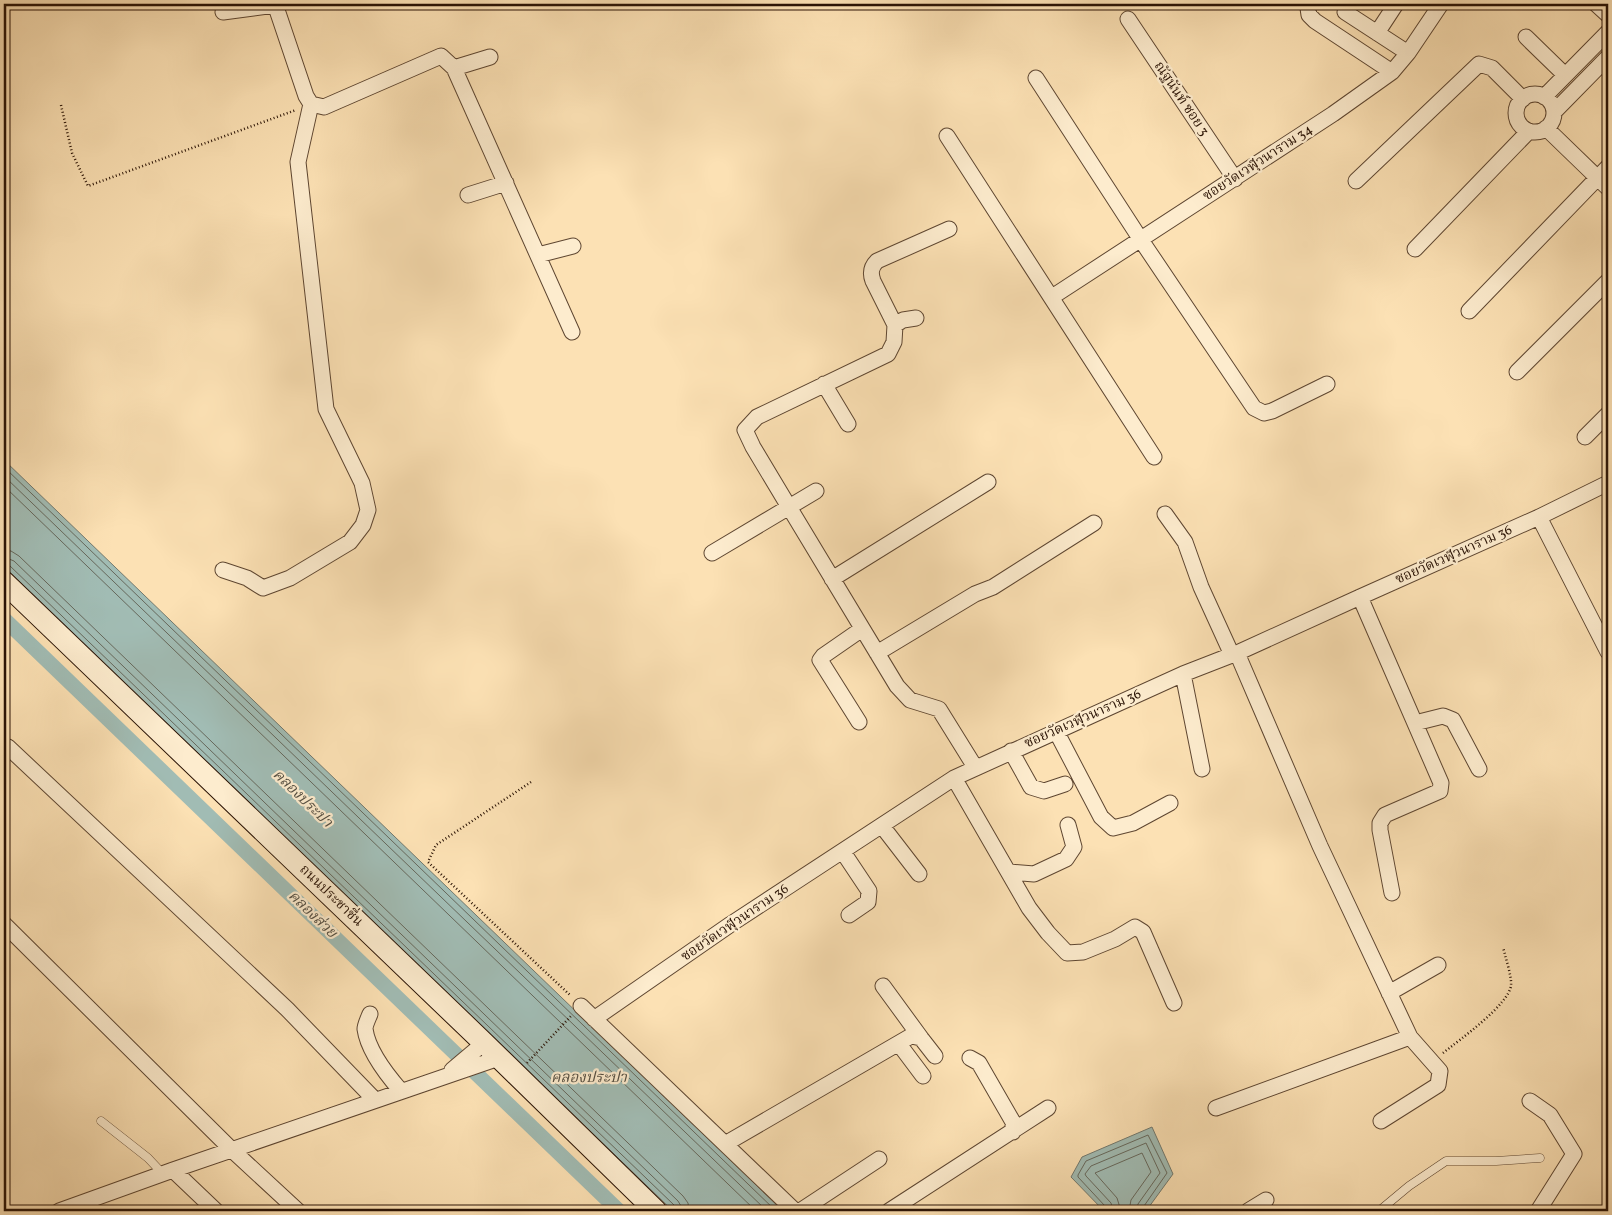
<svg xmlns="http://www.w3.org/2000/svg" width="1612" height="1215" viewBox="0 0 1612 1215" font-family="Vollkorn,'Noto Serif Thai',serif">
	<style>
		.water { fill: #a1bcb4; stroke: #71786e }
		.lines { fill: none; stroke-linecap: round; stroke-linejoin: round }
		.shore { stroke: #66685c; stroke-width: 1 }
		.canal { stroke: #a1bcb4; stroke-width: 15 }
		.lane-casing { stroke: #5e4631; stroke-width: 9 }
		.street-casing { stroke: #5e4631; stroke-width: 17 }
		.secondary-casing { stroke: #2a1305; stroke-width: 23 }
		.path { stroke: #2a1305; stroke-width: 2.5; stroke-dasharray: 1 2.5; stroke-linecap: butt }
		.lane { stroke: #fdecce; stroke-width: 8 }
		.street { stroke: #fdecce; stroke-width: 15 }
		.secondary { stroke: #fdecce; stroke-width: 21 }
		.labels { text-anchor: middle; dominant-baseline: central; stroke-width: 4.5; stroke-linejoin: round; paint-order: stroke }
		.street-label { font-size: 14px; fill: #2a1305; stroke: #fdecce }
		.water-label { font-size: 15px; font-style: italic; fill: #544e42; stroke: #fdecce }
	</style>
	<rect width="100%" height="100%" fill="#fce1b4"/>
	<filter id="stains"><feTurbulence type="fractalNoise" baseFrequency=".004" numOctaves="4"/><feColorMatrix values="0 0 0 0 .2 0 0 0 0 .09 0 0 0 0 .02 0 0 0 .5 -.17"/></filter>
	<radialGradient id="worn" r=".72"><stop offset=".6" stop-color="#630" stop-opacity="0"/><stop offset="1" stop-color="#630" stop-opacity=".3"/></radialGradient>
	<path class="water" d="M4,460l779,751h-110l-669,-644z
		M1152,1127l21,47 -27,37h-42l-33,-34 11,-20z"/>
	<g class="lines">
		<path class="shore" d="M4,467l772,744
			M4,476l763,735
			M4,486l752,725
			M4,550l7,1 8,5 664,640 5,7 1,8
			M4,557l10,4 664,640 3,5 1,5
			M4,564l5,1 665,640 2,6
			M1107,1211l-2,-5 -27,-29v-2l8,-14 62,-26 19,38 -23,33 -1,5
			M1113,1211l-2,-8 -25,-27 -1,-2 6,-8 55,-23 14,30 -22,31 -2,7
			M1121,1211l-4,-13 -22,-25 47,-20 9,19 -20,28 -2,11"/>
		<path class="canal" d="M4,619l615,592"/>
		<g class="lane-casing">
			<path id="lane" d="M101,1121l47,37 15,16
				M1379,1211l30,-25 37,-25h50l44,-3"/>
		</g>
		<g class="street-casing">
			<path id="street" d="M275,4l31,92 5,8 13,3 117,-51 13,12 118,264
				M1311,4l-3,4 1,7 6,6 77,51
				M1596,4l12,11
				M223,12l52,-7
				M1345,12l63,41
				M1128,19l107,160
				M1377,33l19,-29
				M1526,37l39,38
				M454,68l36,-11
				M1036,78l105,162 113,168 10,5 8,-2 55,-27
				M1516 113a19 19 0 1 1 38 0a19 19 0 1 1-38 0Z
				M1544,97l64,-65
				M1554,112l54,-55
				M1546,128l62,60
				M947,136l207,321
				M1356,181l123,-117 13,4 31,31
				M468,195l38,-12
				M1415,249l114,-118
				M538,255l35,-9
				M1052,297l281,-183 59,-42 16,-19 33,-49
				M1469,311l139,-144
				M916,318l-13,2 -8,5 -1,17 -6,12 -131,63 -12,13 8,17 36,60 108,179 13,14 29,9 36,58
				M895,325l-22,-44c-3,-8 -2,-14 4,-20l72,-32
				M1517,372l91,-91
				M824,384l24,40
				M1585,437l23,-23
				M1165,514l20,28 16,45 31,68
				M1539,517l69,135
				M712,553l104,-62
				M223,570l24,8 16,10 27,-10 60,-36 13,-17 5,-15 -6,-27 -36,-74 -28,-247 13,-58
				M832,579l156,-97
				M1360,597l81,186 -1,8 -55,24 -5,8v7l12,63
				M877,653l98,-59 18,-7 101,-64
				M1237,653l83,193 90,191 30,34 -2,14 -57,36
				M1183,674l19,95
				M859,722l-39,-62 3,-4 39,-27
				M1415,723l28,-7 10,4 26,49
				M1056,731l45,86 12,11 20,-5 37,-20
				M8,747l279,262 88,91
				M1011,751l20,36 13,4 21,-7
				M954,778l75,130 19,25 19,20 16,-1 32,-13 20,-12 8,5 31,71
				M882,826l37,48
				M843,852l26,39 -1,11 -19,13
				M1010,872l24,2 32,-15 8,-12 -6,-22
				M4,924l228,226 66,61
				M883,986l38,52
				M1389,993l49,-28
				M581,1006l214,205
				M370,1014c-2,5 -5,11 -5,15 3,22 22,46 36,62
				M594,1019l137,-95 223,-146 229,-104 54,-21 123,-56 179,-80 69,-34
				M899,1044l24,32
				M970,1058l9,5 34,59v10
				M452,1070l32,-27
				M1530,1101l20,14 24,39 -36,57
				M1216,1108l194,-71
				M725,1144l186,-108 10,2 14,18
				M173,1170l43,41
				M59,1211l114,-41 326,-112
				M800,1211l79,-52
				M889,1211l159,-103
				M1248,1211l18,-11"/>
		</g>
		<g class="secondary-casing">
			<path id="secondary" d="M4,582l480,461 172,168"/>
		</g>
		<path class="path" d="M61,105l11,48 16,33 208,-76
			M531,782l-95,63 -8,17 143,134
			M1443,1053c15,-12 67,-49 68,-68 1,-8 -6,-29 -8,-38
			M527,1063l44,-47"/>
		<use href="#lane" class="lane"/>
		<use href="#street" class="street"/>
		<use href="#secondary" class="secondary"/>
	</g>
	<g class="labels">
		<g class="street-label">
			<text transform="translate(1181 99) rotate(56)">ณัฐนันท์ ซอย 3</text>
			<text transform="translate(1258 163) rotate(-33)">ซอยวัดเวฬุวนาราม 34</text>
			<text transform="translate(1454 555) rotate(-24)">ซอยวัดเวฬุวนาราม 36</text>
			<text transform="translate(1083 719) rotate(-24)">ซอยวัดเวฬุวนาราม 36</text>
			<text transform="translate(331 896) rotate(44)">ถนนประชาชื่น</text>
			<text transform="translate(735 923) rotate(-34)">ซอยวัดเวฬุวนาราม 36</text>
		</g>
		<g class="water-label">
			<text transform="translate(302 799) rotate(44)">คลองประปา</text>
			<text transform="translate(312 915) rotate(44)">คลองส่วย</text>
			<text x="589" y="1078">คลองประปา</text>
		</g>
	</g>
	<rect width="1612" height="1215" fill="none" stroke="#fce1b4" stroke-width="20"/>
	<rect x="5" y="5" width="1602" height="1205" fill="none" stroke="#2a1305" stroke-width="2.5"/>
	<rect x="10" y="10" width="1592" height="1195" fill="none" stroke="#2a1305"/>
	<rect width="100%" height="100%" filter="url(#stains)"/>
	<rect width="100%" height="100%" fill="url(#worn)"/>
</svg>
